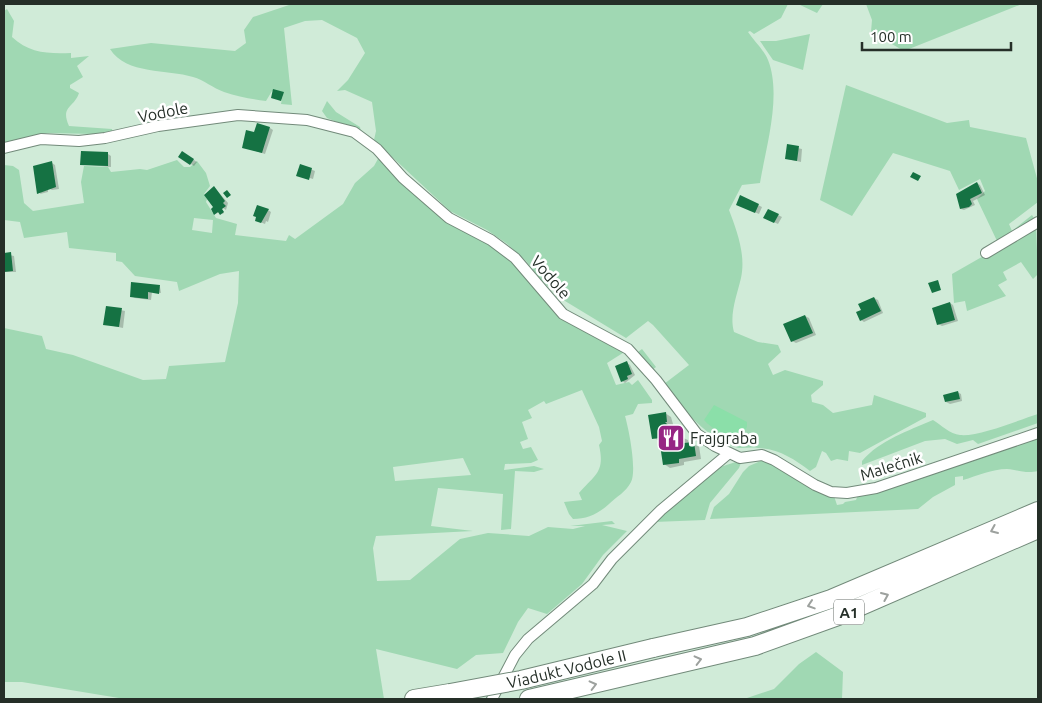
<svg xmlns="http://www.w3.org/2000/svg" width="1042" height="703" viewBox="0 0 1042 703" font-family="Ubuntu,sans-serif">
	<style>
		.green { fill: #a0d8b3; fill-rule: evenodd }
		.water { fill: #8bdfa9 }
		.shadow { fill: #0003 }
		.building { fill: #157243 }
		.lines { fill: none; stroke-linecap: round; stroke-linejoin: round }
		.minor-casing { stroke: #728a7a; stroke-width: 12 }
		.motorway-casing { stroke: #728a7a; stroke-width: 20 }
		.minor { stroke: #fff; stroke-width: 10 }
		.motorway { stroke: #fff; stroke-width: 18 }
		.motorway-bridge-casing { stroke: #728a7a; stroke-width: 20; stroke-linecap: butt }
		.motorway-bridge { stroke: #fff; stroke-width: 18 }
		.oneway { stroke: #9da19e }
		.labels { text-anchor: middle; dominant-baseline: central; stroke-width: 5; stroke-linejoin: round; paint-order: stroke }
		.shield { fill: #fff; stroke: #666d68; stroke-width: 1 }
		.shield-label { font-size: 15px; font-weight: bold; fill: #252f28 }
		.street-label { font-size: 16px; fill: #252f28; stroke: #fff }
		.poi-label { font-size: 16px; fill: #252f28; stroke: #fff; text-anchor: start }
	</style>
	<rect width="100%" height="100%" fill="#d0ebd8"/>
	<path class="green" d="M292,4h496l-7,14 -27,16 -4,-3 -2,1c6,9 16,18 20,28 14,35 -2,87 -8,123l-18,2 -13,25c8,21 17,45 12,68 -4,17 -12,37 -7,54l24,10 20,3 3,7 -13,12 5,11 12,-5 38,11v4l-12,10 1,7 11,3 10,8 39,-8 2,-10 52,18v4l-66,36 -11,-2 -1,10 -11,-2 -6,2 -5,-8 -4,-2 -6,16 -6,4c-16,-12 -31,-22 -52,-23 -6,-1 -13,0 -19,0 -28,-5 -59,-41 -75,-64l25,-19 -36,-40 -5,-4 -22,17 -61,-37 -24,-21 -15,-19 -20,-18 -19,-13 -37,-19 -76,-71 2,-9 -4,-29 -27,-12 -8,1 11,-11 17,-27 -8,-15 -35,-18 -17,1 -21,7 8,77 -11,-1 2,-11 -11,-2 -6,10c-14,-2 -28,-4 -42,-9 -11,-4 -20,-12 -31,-15 -25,-8 -67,-2 -83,-28l41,-6 84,8 11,-8 -2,-13 9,-13z
		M798,4h25l-6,9z
		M866,4h156l-118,47 -33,-19 1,-12z
		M7,9l7,12 -2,16c17,16 36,17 59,16v5l18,-2 -12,10 6,11 -13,8v3l9,5c-5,15 -19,13 -10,33l43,3v2l-17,3 -48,-1 -43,10v-132z
		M810,34l-7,36 -30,-10 -13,-19h16z
		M846,85l101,38 22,-3 1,7 56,11 12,44v20l-29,22 3,7 20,-16 3,5 -37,23 -21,-44 8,-8 -5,-12 -21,11 -9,-19 -57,-18 -41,63 -32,-16z
		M327,101l9,11 24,15 1,5 -34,-14 -5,-7z
		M379,157l21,23 95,66 60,59 71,46 -19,12 9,22 13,-3 3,3 6,-5 14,20v3l-14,1 -5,10 -8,2c4,14 12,54 6,66 -5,10 -15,15 -22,22 -11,10 -22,15 -36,15l-4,-5 -5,-12 18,-2 -3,-7c17,-19 26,-21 20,-48l3,-4 -3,-14 -17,-37 -36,14 -2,-3 -16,9 4,8 -10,4 6,17 -8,3 3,7 8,-2 7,13 -7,3 -26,1 -1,6 30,-4 10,3 -10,3 -19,-1 -4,58 -10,1 2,-36 -65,-6 -7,38 42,5 -97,5 -3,12 4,33 33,-1 50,-41 28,-6 41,3 19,-9 25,2 12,-3h-15l42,-5 3,3 -13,1 25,6 -24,24 -21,29 -35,30 -19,-6 -10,14 -15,31 -27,2 -19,14 -81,-20 8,50h-259l-103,-17h-18v-354l38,8 4,13 27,6 70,25 23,-1 3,-13 56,-4 13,-59 1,-32 -19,3 -41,17 -2,-9 -42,-6 -13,-14 -6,-1v-8l-47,-5 -2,-16 -43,6 -4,-16 -16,-2v-55l9,1 6,4 5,33 9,8 51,-8 -3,-21 3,-16 24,1 3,5 29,-3 7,1 30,-10 7,7h6l7,-6 9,12 4,13 -6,8 3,5 -1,3 10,16 21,6 -2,11 51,6 3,-6 6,4 48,-35 12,-21 19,-17zM194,218l19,2 -1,13 -20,-3zM463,458l8,17 -76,6 -2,-14z
		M1036,226l2,48 -5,5 -12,-17 -18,10 4,8 -9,5 8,11 -39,15 -2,-10 -11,2 -2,-29z
		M642,349l14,18 -4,3 -14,-18z
		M1038,414v9l-60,21 -5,-4 -16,4 -12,-5 -20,2 -63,24v-4c18,-21 46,-30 71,-41 8,5 17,14 27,15 18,2 59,-15 78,-21z
		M1038,435v36c-12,3 -19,-1 -31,-2 -15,0 -30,7 -44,11v-4l-8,1v8l-22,12 -15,12 -208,10 4,-12 15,-13 14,-22 6,-6 14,-6 10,1 61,35 3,9 6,-1 2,-2 11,-2 2,-5z
		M742,460l-3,8 -29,35 -5,17 -51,2 60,-53z
		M816,652l27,20 -1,27h-98l30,-10 25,-25z"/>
	<path class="water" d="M714,405l33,17v5l-5,7c-14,4 -28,-3 -38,-14z"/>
	<path class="shadow" d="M270,128l3,2 -8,24 -22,-7 12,-14z
		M788,146l14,3 -1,13 -14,-3z
		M182,152l15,10 -3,4 -15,-10z
		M108,154l3,2v11l-30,-3z
		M52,163l3,2 4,24 -7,1 -4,-2v4l-8,2z
		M301,165l14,6 -2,8 -13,-4z
		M977,183l3,2 5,10 -12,6 2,4 -11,5 -3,-1z
		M215,188l13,15 -2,7 -6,-4 4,7 -2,1 -2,-2 -5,2z
		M741,197l21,10 -3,7 -18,-8z
		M268,210l3,2 -3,10 -2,-1 -1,3 -5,-2z
		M778,215l4,2 -4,7 -13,-6z
		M4,254l10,2 2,16h-12z
		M133,283l27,4 1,6 -9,-1 -1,8 -16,-2 -4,-2z
		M874,298l4,2 5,13 -19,9 -3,-2 1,-10z
		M950,303l3,2 5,16 -16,5 -4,-2z
		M107,307l18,4 -2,17 -19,-4z
		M805,316l4,2 7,17 -20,8 -4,-2z
		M627,363l3,2 5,10 -10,8 -3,-2z
		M957,392l4,2 1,7 -12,3 -4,-2z
		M665,413l6,4 4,14 6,3v3l7,3 1,4 10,2 2,13 -17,3v3l-14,3 -6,-4 -3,-23 -8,-3z"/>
	<path class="building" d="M273,89l11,3 -3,9 -10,-3z
		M257,123l13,4 -8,26 -20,-5 4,-18 8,2z
		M787,144l12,2 -2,15 -12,-2z
		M81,151l27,1v14l-28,-1z
		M182,151l12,8 -4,6 -12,-8z
		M52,161l4,26 -19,7 -4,-28z
		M300,164l12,4 -3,12 -13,-4z
		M913,172l8,4 -3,5 -8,-4z
		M977,182l5,11 -12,6 2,5 -3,3 -9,2 -4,-15z
		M214,186l11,15 -2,2 3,3 -4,3 2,3 -4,3 -2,-3 -4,3 -3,-6 2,-2 -9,-12z
		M227,190l4,5 -4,3 -4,-5z
		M740,195l19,9 -4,9 -19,-8z
		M257,205l12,4 -8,14 -6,-2 1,-4 -3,-1z
		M768,209l11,5 -5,9 -11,-5z
		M11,252l2,19 -9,1v-19z
		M938,280l3,10 -9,3 -4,-10z
		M131,282l29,3 -1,9 -11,-2v7l-18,-2z
		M874,297l7,14 -21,10 -4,-9 5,-2 -3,-6z
		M950,302l5,18 -18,5 -5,-17z
		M106,306l16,2 -3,19 -16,-2z
		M805,315l8,18 -22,9 -8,-18z
		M627,361l5,13 -5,2 1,3 -7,3 -6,-16z
		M958,391l2,8 -15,3 -2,-7z
		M666,412l1,10h-2l5,5 -4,3 9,-1 1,8 7,-2 1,8 10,-1 2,14 -17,3v4l-16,2 -4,-27 -7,1 -4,-24z"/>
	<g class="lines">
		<g class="minor-casing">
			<path id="minor" d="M4,148l37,-9 38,2 26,-3 53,-12 80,-11 69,5 47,12 23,17 26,29 46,40 42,22 24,18 48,56 65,35 28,31 41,54 18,12 25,12 22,-3 12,5 41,25 16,7 16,1 29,-5 162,-55
				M986,253l52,-31
				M492,699l23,-44 13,-16 65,-55 19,-25 49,-49 67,-56"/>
		</g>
		<g class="motorway-casing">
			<path id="motorway" d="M653,648l94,-21 84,-28 207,-88
				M414,699l36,-6
				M529,699l226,-53 83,-30 200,-87"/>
		</g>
		<use href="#minor" class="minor"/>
		<use href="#motorway" class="motorway"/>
		<g class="motorway-bridge-casing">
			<g id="motorway-bridge">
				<path id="s1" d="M450,693l71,-13 132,-32"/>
			</g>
		</g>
		<use href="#motorway-bridge" class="motorway-bridge"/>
	</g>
	<defs><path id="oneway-chevron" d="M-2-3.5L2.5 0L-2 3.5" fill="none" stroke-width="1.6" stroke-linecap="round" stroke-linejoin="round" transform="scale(1.25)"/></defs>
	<g class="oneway">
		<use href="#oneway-chevron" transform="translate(994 530) rotate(157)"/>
		<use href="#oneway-chevron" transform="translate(885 596) rotate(-23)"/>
		<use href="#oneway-chevron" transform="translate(811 605) rotate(162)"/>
		<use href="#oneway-chevron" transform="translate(698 660) rotate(-14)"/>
		<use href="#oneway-chevron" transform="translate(593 685) rotate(-14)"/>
	</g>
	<defs>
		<g id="restaurant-square" transform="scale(1.4375)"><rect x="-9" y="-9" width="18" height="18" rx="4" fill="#962684" stroke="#fff"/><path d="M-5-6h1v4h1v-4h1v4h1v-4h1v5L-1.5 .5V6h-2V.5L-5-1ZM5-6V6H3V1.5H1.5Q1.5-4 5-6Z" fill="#fff"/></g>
	</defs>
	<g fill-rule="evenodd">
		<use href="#restaurant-square" x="671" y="438"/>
	</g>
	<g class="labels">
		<rect class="shield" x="834" y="599.5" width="30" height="25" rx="4"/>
		<g class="shield-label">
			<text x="849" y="612">A1</text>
		</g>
		<g class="street-label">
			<text transform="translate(163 112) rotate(-11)">Vodole</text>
			<text transform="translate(551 277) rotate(49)">Vodole</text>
			<text transform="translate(891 466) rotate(-17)">Malečnik</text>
			<text stroke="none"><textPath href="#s1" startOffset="119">Viadukt Vodole II</textPath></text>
		</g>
		<g class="poi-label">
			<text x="690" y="438">Frajgraba</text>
		</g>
	</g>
	<rect width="1042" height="703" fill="none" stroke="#252f28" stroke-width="10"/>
	<path d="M862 42v8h149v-8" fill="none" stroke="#252f28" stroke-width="2.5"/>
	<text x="870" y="42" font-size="15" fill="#252f28" stroke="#ffffff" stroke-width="4" paint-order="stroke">100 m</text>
</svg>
